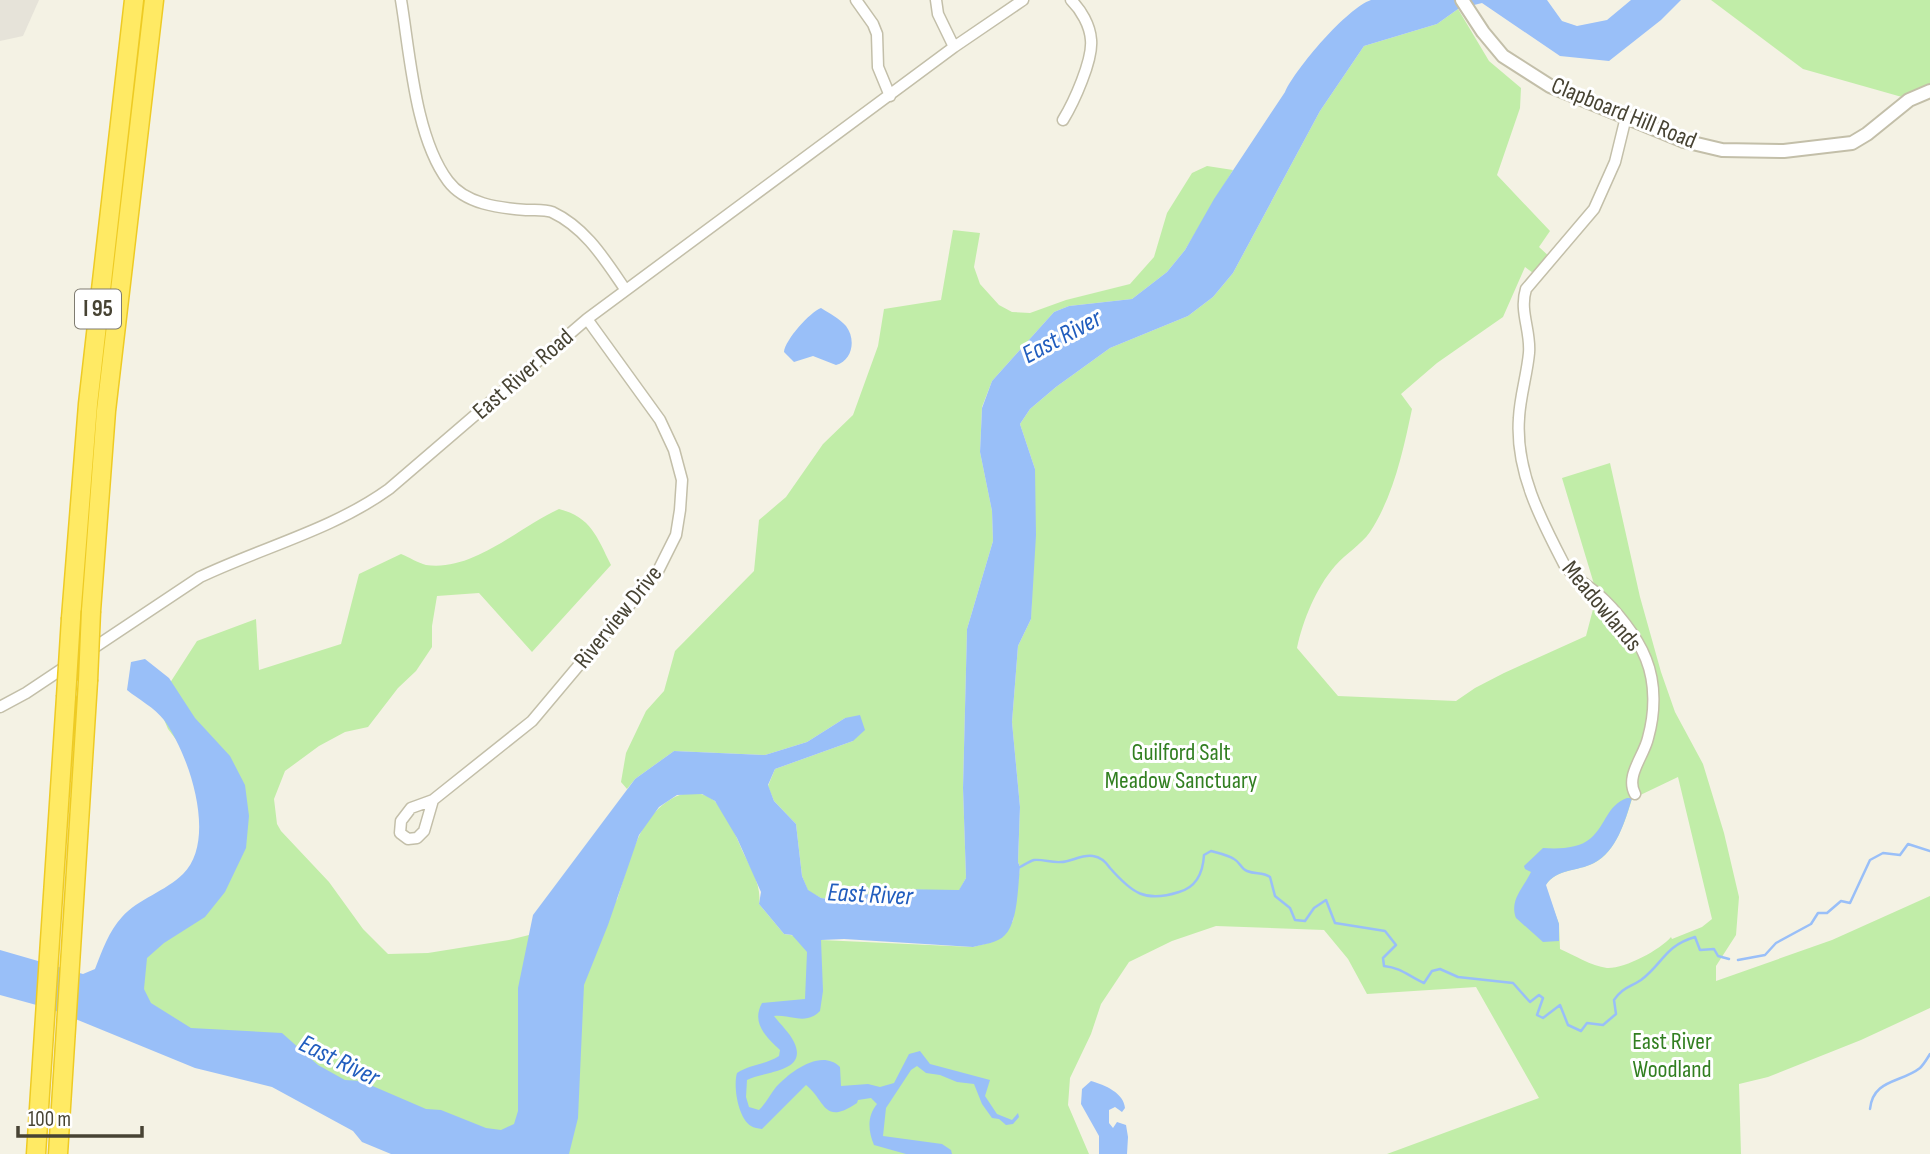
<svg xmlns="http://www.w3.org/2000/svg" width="1930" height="1154" viewBox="0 0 1930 1154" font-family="'Sofia Sans Condensed',sans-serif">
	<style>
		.industrial { fill: #e6e3d9 }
		.green { fill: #c1eda8; fill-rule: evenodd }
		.water { fill: #99bff8 }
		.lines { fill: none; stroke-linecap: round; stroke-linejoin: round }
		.stream { stroke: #99bff8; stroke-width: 2.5 }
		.minor-casing { stroke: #c3bfa9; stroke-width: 13 }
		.tertiary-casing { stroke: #c3bfa9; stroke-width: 16 }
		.motorway-casing { stroke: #eecb24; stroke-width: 21 }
		.minor { stroke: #fff; stroke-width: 10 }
		.tertiary { stroke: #fff; stroke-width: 12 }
		.motorway { stroke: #ffea64; stroke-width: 18 }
		.motorway-bridge-casing { stroke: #eecb24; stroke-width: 21; stroke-linecap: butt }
		.motorway-bridge { stroke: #ffea64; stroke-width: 18 }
		.labels { text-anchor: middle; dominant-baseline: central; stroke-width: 6; stroke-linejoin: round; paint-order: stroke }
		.shield { fill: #fff; stroke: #7e7b70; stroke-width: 2 }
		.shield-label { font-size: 23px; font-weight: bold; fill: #474333 }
		.street-label { font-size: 24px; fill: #474333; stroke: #fff }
		.park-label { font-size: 24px; fill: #327f21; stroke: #fff }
		.water-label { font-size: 26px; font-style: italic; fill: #215dbe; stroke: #fff }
	</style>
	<rect width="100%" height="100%" fill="#f4f2e4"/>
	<path class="industrial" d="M0,0h39l-16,36 -23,5z"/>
	<path class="green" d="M1711,0h219v91l-21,8 -106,-30z
		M1458,9l31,52 32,27 -1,20 -23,67 53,56 -11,16 13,12 -15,17 -12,-9 -22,50 -66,46 -36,31 11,15c-9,42 -18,86 -42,123 -9,13 -25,22 -35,34 -19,22 -32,54 -38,82l41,48 118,5 19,-13 29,-15 82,-37 11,-42 -35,-116 48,-15 30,134 21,75 14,40 28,52 21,69 15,64 -3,38 -20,31v15l116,-41 98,-44v112l-69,32 -93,37 -29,7 2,70h-354l152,-56 -63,-111 -109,7 -19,-35 -24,-29 -108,-4 -44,15 -43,21 -28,42 -10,30 -21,44 -2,27 21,49h-674l-103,-66 -147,-38 -57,-90 112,-124 -36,-86 -16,-21 -11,-26 40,-62 59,-22 3,51 82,-26 18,-70 42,-20c8,3 17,9 25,11 47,7 93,-38 133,-56 32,8 38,28 52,56l-79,87 -53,-59 -42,3 -5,30v21l-16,24 -18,17 -30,39 -23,5 -26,14 -34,25 -11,28 3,25 4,7 48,51 34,47 25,25 40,-1 81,-13 28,-7 80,-33c7,-22 13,-46 23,-66 13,-25 42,-54 72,-35 11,7 25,38 30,51 8,17 20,35 17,54l25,30 37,6 152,7 19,-5 21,-21 7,-54 -2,-5 2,-55 -8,-85 6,-76 13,-27 4,-150 -15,-45 10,-15 26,-22 54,-39 78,-32 25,-19 20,-24 87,-162 44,-65 73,-22zM1678,777l34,142 -10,8 -30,12 -1,-2c-11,13 -47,32 -64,31 -16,-2 -33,-13 -47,-19l-1,-25 -14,-38c12,-18 31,-14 49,-23 22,-11 31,-42 38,-64z
		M1207,166l26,4 -48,80 -18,22 -35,27 -63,7 -15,6 -62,69 -10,26 -2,45 12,59 1,30 -26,88 -4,159 3,90 -7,13 -63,-2 -60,11 -15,-2 -13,-7 -6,-15 -6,-52 -22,-23 -6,-15 7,-17 78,-28 -8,-23 -38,24 -42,13 -91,-4 -39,28 -8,10 -6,-7 5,-29 20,-42 18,-20 11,-40 79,-80 5,-51 27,-23 37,-53 30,-29 25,-69 6,-37 57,-9 12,-70 27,3 -6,34 6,17 19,21 13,7 18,1 36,-13 64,-16 24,-27 13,-44 25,-40z"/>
	<path class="water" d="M1371,0h176l15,21 15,5 30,-6 24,-20h50l-20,20 -52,41 -49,-5 -78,-53 -24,6 -21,15 -73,22 -44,65 -87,162 -20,24 -25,19 -78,32 -54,39 -26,22 -10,15 15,45 1,66 -5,84 -13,27 -6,76 8,85 -2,55 2,5c-2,18 -2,55 -15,68 -7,8 -21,9 -32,12l-129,-8 -23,1 2,51 -3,20c-15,15 -30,3 -46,5 6,8 16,17 20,26 15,31 -31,29 -47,38l-1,17 3,10 10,3c7,-7 11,-15 17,-23 14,-15 45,-39 64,-20l1,19 27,-2 12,3 14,-4 15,-29 11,-3 10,13 60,16 -5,16 12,18 15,6 6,-7 1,4 -6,7 -7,1 -7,-6 -7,-1 -10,-14 -8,-20 -17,-2 -17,-7 -14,-2 -9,-7 -6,4 -25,38 -3,28 59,8 9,6 1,4h-46l-32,-9c-6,-14 -7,-29 3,-41l-6,-6 -13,2 -1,3c-34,23 -31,-2 -51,-18l-44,44c-4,-1 -8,-1 -11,-3 -13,-8 -18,-40 -14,-53 13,-9 28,-8 42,-17l1,-6c-14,-13 -29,-27 -18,-47l43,-4 2,-47 -15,-17 -8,-1 -25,-30 2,-12 -24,-54 -22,-37 -13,-7 -25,1 -18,12 -20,28 -31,90 -24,60 -6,133 -9,36h-178l-29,-12 -9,-11 -81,-44 -77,-19 -144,-59 -51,-14v-45l83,24 12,-5c7,-18 14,-38 27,-52 16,-18 44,-26 61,-43 35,-34 6,-120 -19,-154 -9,-12 -26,-21 -37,-30l4,-28 14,-3 24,19 26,40 35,38 15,29 4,31 -3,32 -21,44 -20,25 -41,26 -17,15 -3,31 7,14 40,25 91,5 36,32 27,15 16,1 65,28 15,1 45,18 15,2 13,-6 4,-13v-123l15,-73 102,-136 39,-28 91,4 42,-13 38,-24 15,-3 5,15 -12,11 -78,28 -7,16 6,16 22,23 6,52 6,14 13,8 15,2 60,-11 63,1 7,-12 -3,-90 4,-159 26,-88 -1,-30 -12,-59 2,-44 10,-27 62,-69 15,-6 63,-7 35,-27 18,-22 29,-51 71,-107c11,-24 62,-84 86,-92z
		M821,308c8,5 19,11 25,18 10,13 7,34 -10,39l-23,-9 -19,6 -10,-10c1,-12 26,-40 37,-44z
		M1627,798h5c-7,23 -15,53 -38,65 -17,9 -37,5 -48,22l13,39v17l-16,1 -27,-24c-7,-18 8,-31 15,-46l-6,-3 -1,-3 19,-18c15,1 36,1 48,-10 15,-13 16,-33 36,-40z
		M1091,1081c14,4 33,12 34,27l-3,4 -7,-5 -6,3v13l4,5 4,-6 9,3 2,12 -1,17h-28v-18l-18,-32 1,-15z"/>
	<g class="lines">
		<path class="stream" d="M1020,867c4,-2 10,-6 14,-7 9,-1 18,3 27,2 10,0 21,-8 32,-6 7,1 13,6 17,12 22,25 35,35 69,24 18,-5 24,-19 25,-37l7,-4c7,2 17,4 23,8 6,3 7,10 13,12 9,4 15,0 23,6l5,19 15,12 5,12 10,1 9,-13 12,-8 9,23 50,8 11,14 -13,13 1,8c18,2 24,10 40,17l8,-12 8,-2 18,8 55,6 17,19 9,-7 4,3 -6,17 6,3 17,-13 8,20 13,6 6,-8 16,2 13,-11 -2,-14c9,-13 15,-12 27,-20 22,-16 23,-34 54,-43l5,13 14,-1 4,7 11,3
			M1738,960l27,-5 11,-12 35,-19 7,-11h9l14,-12 9,2 20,-43 13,-7 17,2 8,-11 22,7
			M1870,1109c3,-30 31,-26 50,-41 4,-4 7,-9 10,-14"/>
		<g class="minor-casing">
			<path id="minor" d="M401,0c9,54 14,137 47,181 17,23 51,27 78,29 8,0 19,-1 26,2 34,16 53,48 73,77
				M856,0l17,24 4,10 1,33 12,29
				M936,0l2,14 16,33
				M1626,117l-11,45 -21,47 -68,80c-7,22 5,42 3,64 -2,22 -9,43 -10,65 -4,53 22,102 46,148 10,12 21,18 33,28 18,16 39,42 48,65 10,25 9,54 2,79 -4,18 -23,38 -13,56
				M1063,120c11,-18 30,-60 28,-80 -1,-15 -10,-30 -20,-40
				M0,707l26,-14 174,-116c63,-30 132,-47 189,-88l198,-170 367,-272 69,-47
				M433,800l-9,31 -7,7 -9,1 -8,-6 1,-12 10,-13 22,-8 99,-79 126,-150 18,-36 4,-25 2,-30 -8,-30 -14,-30 -73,-101"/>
		</g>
		<g class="tertiary-casing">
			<path id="tertiary" d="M1462,0l21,32 20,24 47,30 134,55 38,9 62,1 68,-8 15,-9 42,-34 21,-9"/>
		</g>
		<g class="motorway-casing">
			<path id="motorway" d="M91,611l15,-200 48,-411
				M71,618l17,-214 46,-404
				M36,1154l30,-457
				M58,1154l30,-473"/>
		</g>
		<use href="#minor" class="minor"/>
		<use href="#tertiary" class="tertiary"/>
		<use href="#motorway" class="motorway"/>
		<g class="motorway-bridge-casing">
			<path id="motorway-bridge" d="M88,681l3,-70
				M66,697l5,-79"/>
		</g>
		<use href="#motorway-bridge" class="motorway-bridge"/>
	</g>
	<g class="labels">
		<rect class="shield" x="75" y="289.5" width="46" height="39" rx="5"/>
		<g class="shield-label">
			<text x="98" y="309">I 95</text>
		</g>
		<g class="street-label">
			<text transform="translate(1624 113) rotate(22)">Clapboard Hill Road</text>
			<text transform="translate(523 374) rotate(-41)">East River Road</text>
			<text transform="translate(1602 606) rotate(50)">Meadowlands</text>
			<text transform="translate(618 617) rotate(-51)">Riverview Drive</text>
		</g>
		<g class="park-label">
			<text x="1181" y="752">Guilford Salt<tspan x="1181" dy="28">Meadow Sanctuary</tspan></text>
			<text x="1672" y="1041">East River<tspan x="1672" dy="28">Woodland</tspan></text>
		</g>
		<g class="water-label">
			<text transform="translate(1062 337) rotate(-28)">East River</text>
			<text transform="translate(870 895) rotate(3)">East River</text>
			<text transform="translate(339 1061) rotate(26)">East River</text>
		</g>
	</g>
	<path d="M18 1126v10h124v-10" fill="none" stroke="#474333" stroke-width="3.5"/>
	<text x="28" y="1126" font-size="21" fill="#474333" stroke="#ffffff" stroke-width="5" paint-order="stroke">100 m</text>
</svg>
